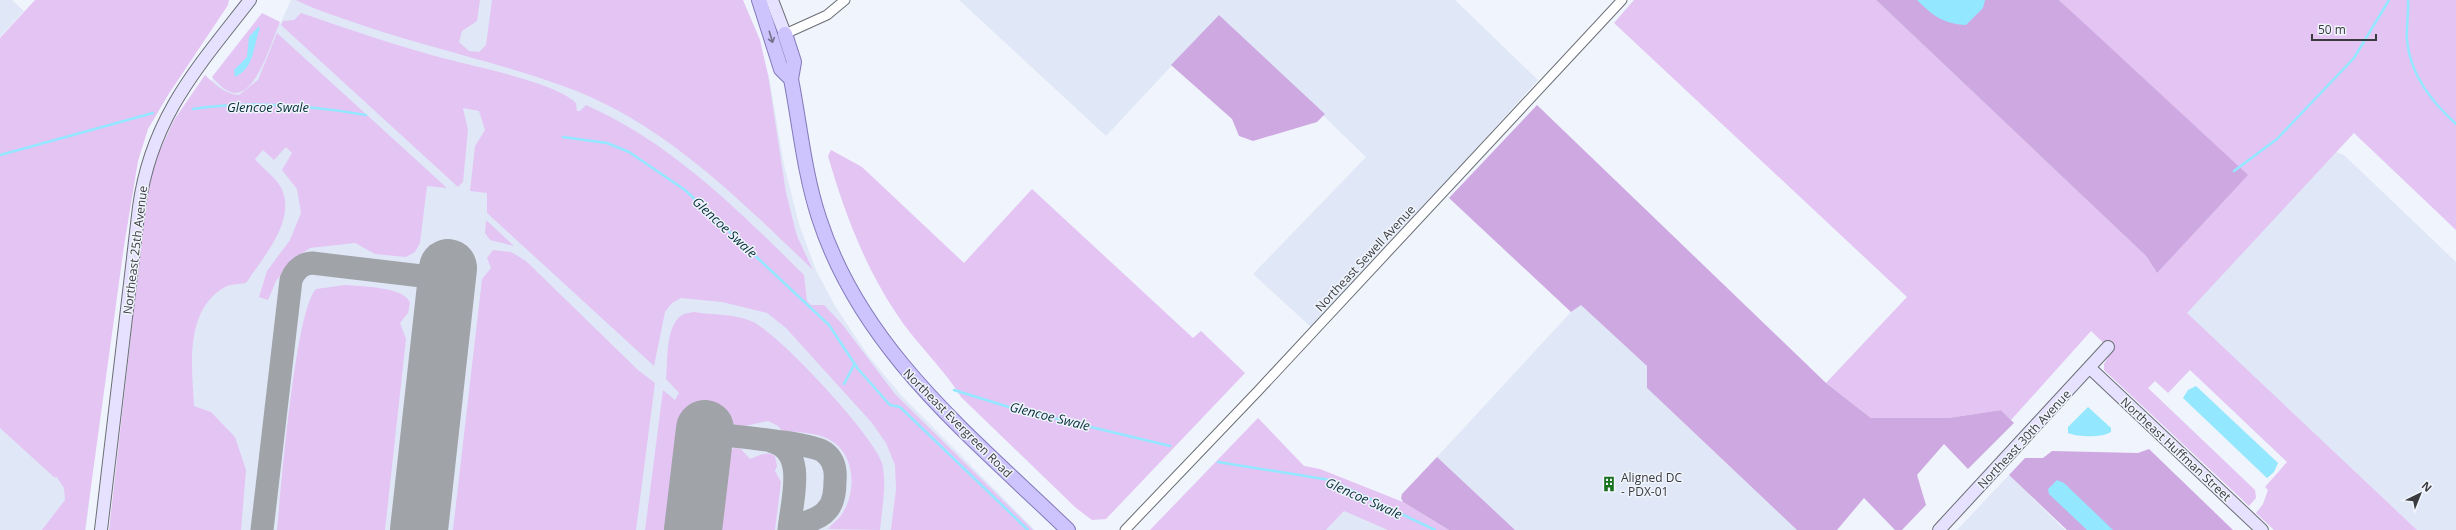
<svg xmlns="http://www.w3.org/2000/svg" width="2456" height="530" viewBox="0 0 2456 530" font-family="'Open Sans',sans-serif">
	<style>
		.built { fill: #e0e8f7 }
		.green { fill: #e3c4f3 }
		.forest { fill: #cea9e1 }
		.water { fill: #93e7fe }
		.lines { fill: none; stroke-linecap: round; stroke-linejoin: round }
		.stream { stroke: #93e7fe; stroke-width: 2.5 }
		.taxiway { stroke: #a0a3a8; stroke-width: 23 }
		.runway { stroke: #a0a3a8; stroke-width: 58 }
		.street-casing { stroke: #6a6e75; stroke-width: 11 }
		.secondary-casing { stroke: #6a6e75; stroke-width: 14 }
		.primary-casing { stroke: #8379ba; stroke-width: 16 }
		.street { stroke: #fff; stroke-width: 9 }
		.secondary { stroke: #e6e1fe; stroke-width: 12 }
		.primary { stroke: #cdc3fd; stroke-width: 14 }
		.oneway { stroke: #75718a }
		.labels { text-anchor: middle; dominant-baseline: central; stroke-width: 3; stroke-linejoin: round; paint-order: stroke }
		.street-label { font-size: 12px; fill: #3a3b3e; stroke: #f0f4fc }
		.poi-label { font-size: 12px; fill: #3a3b3e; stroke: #f0f4fc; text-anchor: start }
		.water-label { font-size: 13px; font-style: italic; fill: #052f39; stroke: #f0f4fc }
	</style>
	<rect width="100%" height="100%" fill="#f0f4fc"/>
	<path class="built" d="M0,0h12l12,11 -24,26z
		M291,0h446l32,76 15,89 15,59 17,46 19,36 32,48 34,41 134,135h-913l89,-449 51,-66 18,9z
		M959,0h496l83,80 -225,249 -60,-55 113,-117 -147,-142 -113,121z
		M2336,152l8,3 112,107v268h-39l-231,-217z
		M1581,304l67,62 -1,22 150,142h-282l-78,-73 134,-145z
		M0,400l91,85 -5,45h-86z
		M2009,475l56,55h-108z
		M1344,511l41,16 3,3h-62z"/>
	<path class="green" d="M35,0h194l-1,5 -60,90 -20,34 -10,32 -14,85 -39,284h-43l23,-30 -1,-12 -8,-12 -1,2 -55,-50v-390z
		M296,0h184l-3,21 -15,10 -3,11 10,9 10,1 7,-7 6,-45h251l17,40 8,35 18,118 11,43 16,34c-73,-70 -152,-150 -250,-184 -72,-26 -147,-41 -219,-67 -16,-6 -33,-11 -48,-19z
		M1634,0h242l270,256 11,17 -54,-231 -44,-42h397v230l-102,-97 -167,180 230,217h-143l-18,-17 7,-9 5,-14 -3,-3 22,-25 -97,-92 -22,23 -13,-12 -7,7 107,102 1,8 -7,8 -145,-136v-6l8,-13 -21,-20 -80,89 -10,-10 -53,8h-77l-45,-35 81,-86 -293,-274z
		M262,13l18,9c-8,17 -22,71 -45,71 -9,0 -17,-10 -23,-16z
		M301,13c42,14 84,29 127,41 33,10 127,27 148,49l1,8h3l6,-6c86,38 152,105 218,170l3,26 4,4h13l18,19 53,70 138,136h-142l5,-41 -1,-24 -9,-22 -14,-20 -86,-95 -19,-15 -45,-11 -41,-4 -9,5 -7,9 -11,54 -167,-153v-20l-17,-2 5,-45 10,-16 -6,-19 -16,-3 5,22 -5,52 -5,5 -177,-162 2,-4 11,-1z
		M277,33l170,155 -20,-2 -7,57 -5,9 -9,5 -31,-3 -20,-11 -45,5 -20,14 -14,19 -8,19 -9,-3 8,-26 23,-31 11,-27 -4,-24 -15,-19 10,-17 -6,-6 -12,13 -11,-10 -8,9c6,8 21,19 25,27 19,32 -17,71 -34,97 -6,1 -15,1 -21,4 -41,23 -33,80 -31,119l17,6 24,25 11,33 -5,60h-132l36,-319 9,-48 20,-43 31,-45c10,9 19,19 34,20l19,-15z
		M831,150l31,17 102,96 68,-74 161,149 8,-7 44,42 -139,146 -14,1 -16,-12 -115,-111c-18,-30 -46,-54 -65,-84 -32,-48 -52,-102 -68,-157z
		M486,220l28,26 -24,-6 -5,-7z
		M493,250l18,2 15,9 112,109 17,13 -19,147h-183l29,-251 9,-11 -4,-10z
		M345,285c15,1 61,2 65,18l-2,10 -8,10 6,16 -21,191h-108c4,-39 18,-220 39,-241z
		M694,312c18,3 41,2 57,9 27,11 123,115 131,142 5,22 0,45 -2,67l-52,-1c3,-4 7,-7 11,-11 18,-22 18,-63 -9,-78 -14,-8 -32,-8 -48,-9l-4,-5 -10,-5 -23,5 -56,-7 -4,13 -11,98h-29l18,-140 12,10 4,-7 -13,-14c2,-18 -1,-53 16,-64 3,-2 8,-2 12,-3z
		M1258,418l46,48 16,3 83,33 46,28h-61l-44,-19 -18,19h-176z
		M734,448l7,1 9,10c10,-3 16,-9 25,-3l2,10 -2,5 6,11 -6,48h-64l6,-53 11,-12 -1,-11z"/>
	<path class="forest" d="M1876,0h183l189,175 -91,98 -11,-17z
		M1219,15l106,99 -8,8 -64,19 -14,-5 -7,-17 -61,-54z
		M1537,105l289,278 45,35h77l53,-8 13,13 -46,46 -24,-25 -27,31 9,30 -24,25h-7l-31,-32 -27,32h-40l-150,-142v-22l-66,-61 -10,7 -122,-114z
		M2149,449l84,81h-166l-58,-55 16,-17h18l9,-7 86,2z
		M1437,457l77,72 1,1h-66l-46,-28 -2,-4 1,-4z"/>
	<path class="water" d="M1917,0h68l-2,8 -17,17c-23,-1 -34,-10 -49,-25z
		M258,27l2,1c-7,17 -5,40 -25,49l-1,-7 13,-13 2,-20z
		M2196,386l82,77 -4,9 -7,6 -84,-80 5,-8z
		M2088,407l23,21v4c-10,6 -33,5 -43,1v-6z
		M2057,480l7,3 49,47h-26l-38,-36 -1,-5z"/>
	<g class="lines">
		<path class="stream" d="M2408,0c1,13 -2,27 -1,40 3,35 25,62 49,84
			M193,109c57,-9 116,-4 173,6
			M563,137l44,6 22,9 56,38 144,135 29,44 32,36 10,2 128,123
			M0,155l153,-42
			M2234,171l43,-32 77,-81 35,-58
			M844,384l10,-19
			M954,390l58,18 158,38
			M1218,462l112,18 105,50"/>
		<path class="taxiway" d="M704,433c22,3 107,9 120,19 10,7 12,18 11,29 0,10 -1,22 -8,29 -8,11 -24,10 -33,20
			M773,442c35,10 18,61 16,88
			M262,530l29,-250c4,-10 10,-16 21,-17l135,16"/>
		<path class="runway" d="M419,530l29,-262
			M693,530l12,-101"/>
		<g class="street-casing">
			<path id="street" d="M785,34l42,-19 18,-15
				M1125,530l132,-138 365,-392"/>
		</g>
		<g class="secondary-casing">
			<path id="secondary" d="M772,0l13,34
				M2090,368l172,162
				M101,530l38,-323c12,-89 58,-139 111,-207
				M1939,530l169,-183"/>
		</g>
		<g class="primary-casing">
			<path id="primary" d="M759,0l22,69 10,10
				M785,34l9,28 -3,17c9,46 13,93 28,139 43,133 152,218 249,312"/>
		</g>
		<use href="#street" class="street"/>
		<use href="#secondary" class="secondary"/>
		<use href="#primary" class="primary"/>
	</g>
	<defs><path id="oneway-shaft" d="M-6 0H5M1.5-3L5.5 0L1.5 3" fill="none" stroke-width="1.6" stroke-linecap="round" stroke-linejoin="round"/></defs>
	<use class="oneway" href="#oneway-shaft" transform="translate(771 37) rotate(73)"/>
	<defs>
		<g id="building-bare" transform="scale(1.2)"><path d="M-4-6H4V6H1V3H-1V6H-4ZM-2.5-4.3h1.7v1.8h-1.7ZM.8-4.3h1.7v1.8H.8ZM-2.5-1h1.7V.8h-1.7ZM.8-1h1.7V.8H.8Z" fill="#18711d" stroke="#f0f4fc" stroke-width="2.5" paint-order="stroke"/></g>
	</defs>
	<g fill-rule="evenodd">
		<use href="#building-bare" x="1609" y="484"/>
	</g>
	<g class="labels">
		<g class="street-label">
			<text transform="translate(135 250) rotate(-83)">Northeast 25th Avenue</text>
			<text transform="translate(1365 258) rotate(-47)">Northeast Sewell Avenue</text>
			<text transform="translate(958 423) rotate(45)">Northeast Evergreen Road</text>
			<text transform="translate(2024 439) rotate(-47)">Northeast 30th Avenue</text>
			<text transform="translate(2176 449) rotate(43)">Northeast Huffman Street</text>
		</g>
		<g class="poi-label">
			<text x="1621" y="477">Aligned DC<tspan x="1621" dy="14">- PDX-01</tspan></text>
		</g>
		<g class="water-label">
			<text x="268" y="107">Glencoe Swale</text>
			<text transform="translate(725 227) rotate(43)">Glencoe Swale</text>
			<text transform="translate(1050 416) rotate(14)">Glencoe Swale</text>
			<text transform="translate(1364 498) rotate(24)">Glencoe Swale</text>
		</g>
	</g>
	<g transform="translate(2420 494) rotate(43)" stroke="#f0f4fc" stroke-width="3" paint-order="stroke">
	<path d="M0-3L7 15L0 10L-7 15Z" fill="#3a3b3e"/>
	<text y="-6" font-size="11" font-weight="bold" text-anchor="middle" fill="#3a3b3e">N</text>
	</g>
	<path d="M2312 34v6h64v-6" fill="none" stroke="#3a3b3e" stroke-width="2"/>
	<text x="2318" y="34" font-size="12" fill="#3a3b3e" stroke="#f0f4fc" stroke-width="3" paint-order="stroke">50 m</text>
</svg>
